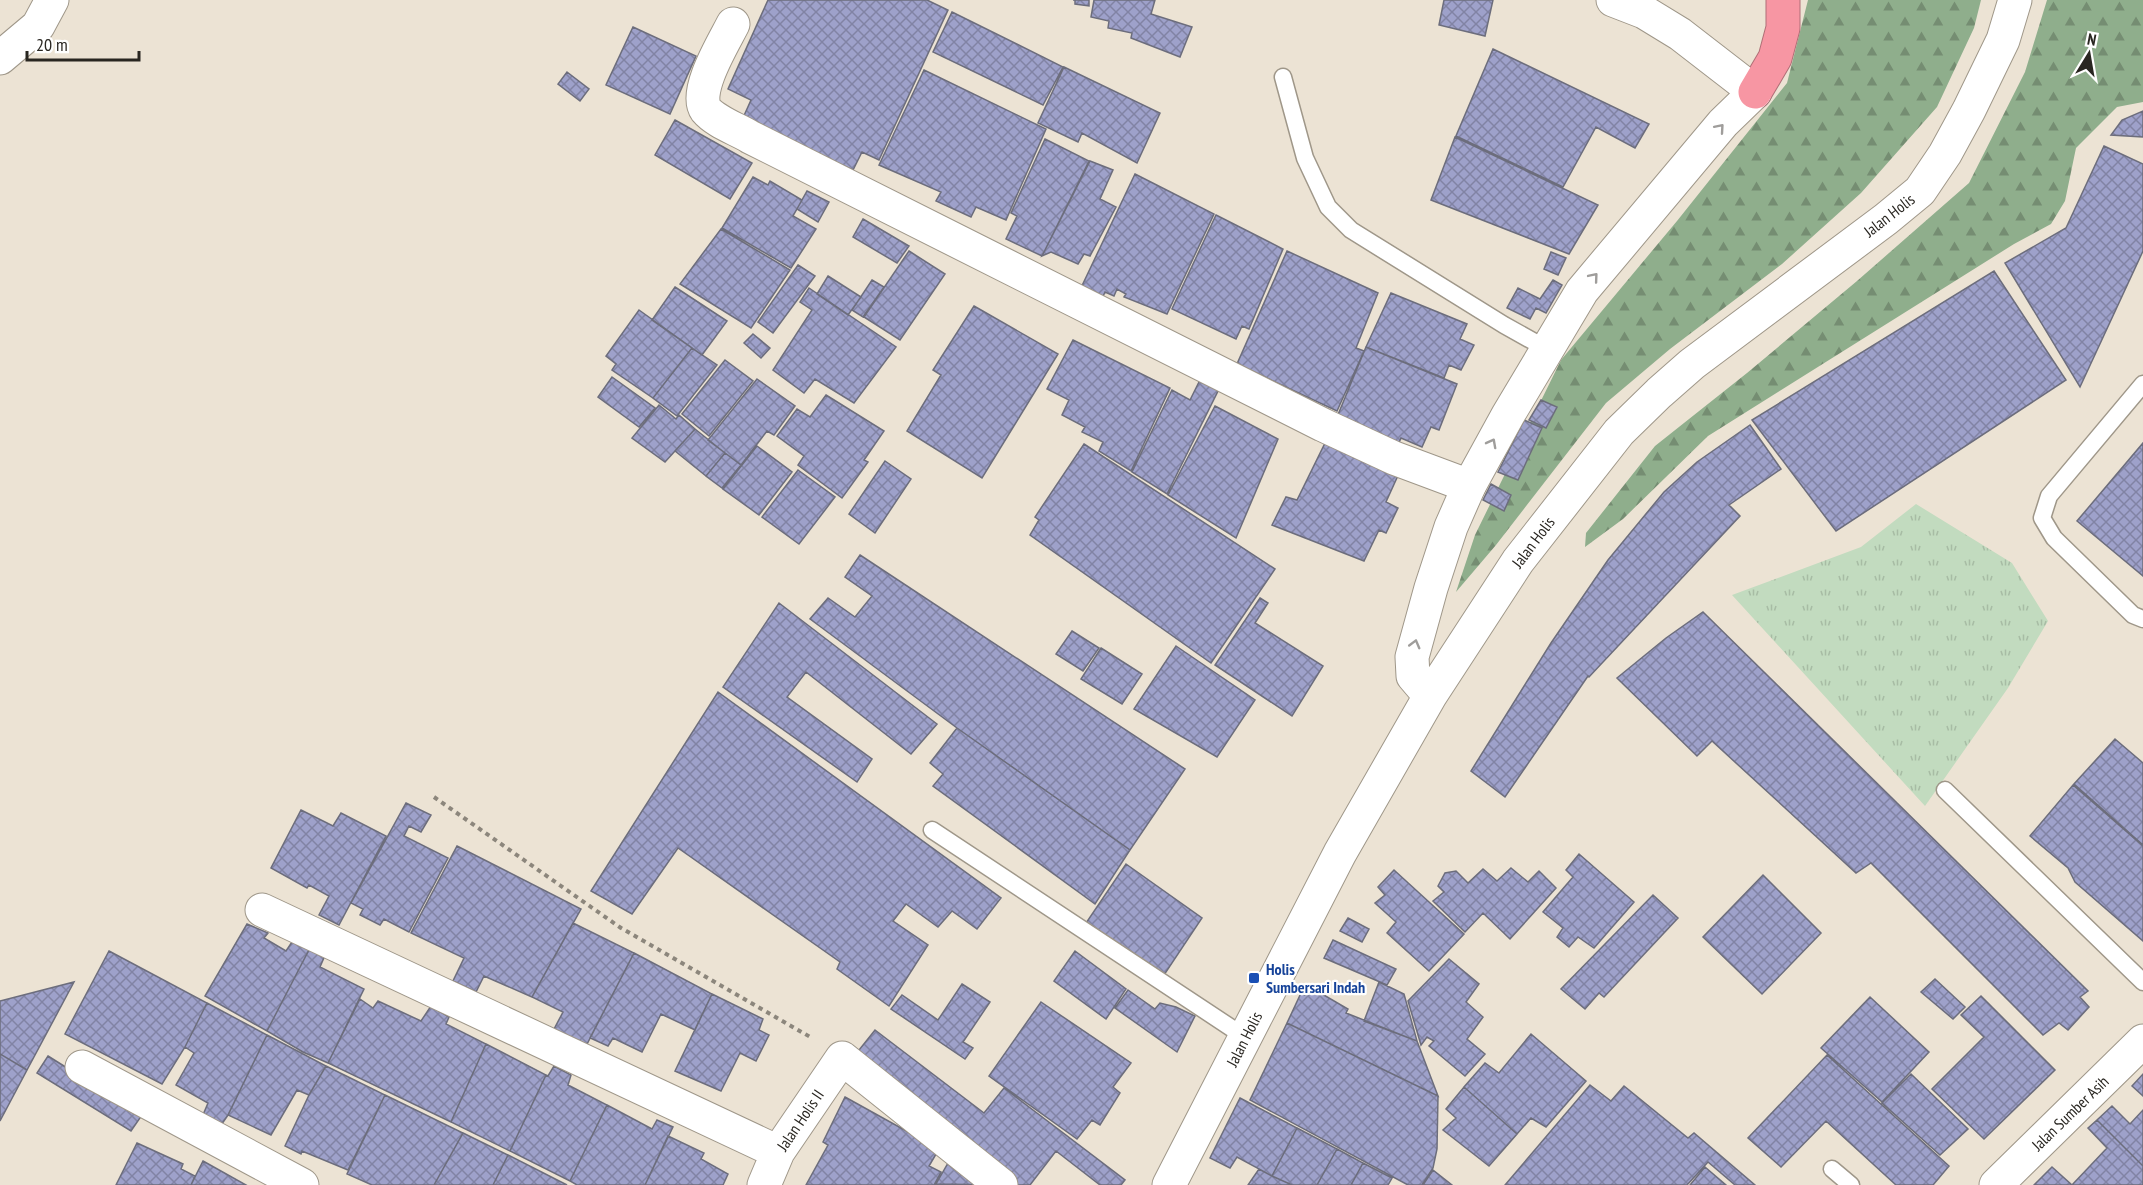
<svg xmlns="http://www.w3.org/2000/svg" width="2143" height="1185" viewBox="0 0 2143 1185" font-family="'PT Sans Narrow',sans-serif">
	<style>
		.grass { fill: url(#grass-tufts) }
		.forest { fill: url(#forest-firs) }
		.building { fill: url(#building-cross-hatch); stroke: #6c6d7c; stroke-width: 1.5 }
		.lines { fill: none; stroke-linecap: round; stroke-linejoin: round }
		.service-casing { stroke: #9f9789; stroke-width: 19 }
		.minor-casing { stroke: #9f9789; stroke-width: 35 }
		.tertiary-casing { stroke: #9f9789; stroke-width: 35 }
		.motorway-casing { stroke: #af6f76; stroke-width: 35 }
		.path { stroke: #8c867c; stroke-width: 4; stroke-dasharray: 4.5 4.5; stroke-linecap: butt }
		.service { stroke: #fff; stroke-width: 16 }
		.minor { stroke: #fff; stroke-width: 33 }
		.tertiary { stroke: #fff; stroke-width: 33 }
		.motorway { stroke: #f796a3; stroke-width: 33 }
		.oneway { stroke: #9f9d9b }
		.transit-dot { fill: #1a4fb4; stroke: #fff; stroke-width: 2 }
		.labels { text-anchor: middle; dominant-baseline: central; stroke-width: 4.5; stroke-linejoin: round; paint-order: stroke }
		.street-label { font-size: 16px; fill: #292621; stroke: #fff }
		.transit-label { font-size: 16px; font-weight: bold; fill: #164399; stroke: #fff; text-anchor: start }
	</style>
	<defs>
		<pattern id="grass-tufts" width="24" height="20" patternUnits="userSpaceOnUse" patternTransform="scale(1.5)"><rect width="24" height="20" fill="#c2dbbf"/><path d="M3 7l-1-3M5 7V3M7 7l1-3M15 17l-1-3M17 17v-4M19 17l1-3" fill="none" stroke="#a7bca4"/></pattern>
		<pattern id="forest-firs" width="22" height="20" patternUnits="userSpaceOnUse" patternTransform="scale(1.5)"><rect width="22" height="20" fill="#8fae8c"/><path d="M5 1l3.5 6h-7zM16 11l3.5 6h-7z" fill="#758d72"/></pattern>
		<pattern id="building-cross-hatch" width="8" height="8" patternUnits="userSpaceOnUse" patternTransform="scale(1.5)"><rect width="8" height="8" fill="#9ea1ca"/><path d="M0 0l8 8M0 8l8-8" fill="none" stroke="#8183a4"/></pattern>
	</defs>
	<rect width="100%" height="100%" fill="#ece3d4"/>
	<path class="grass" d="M1916,504l96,59 36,58 -40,67 -83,118 -193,-211 129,-48z"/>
	<path class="forest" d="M1808,0h173l-7,28 -37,79 -76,86 -79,71 -112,85 -64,54 -110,142 -40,47 19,-57 86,-175 116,-139 110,-138z
		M2047,0h96v102l-26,5 -41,41 -11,53 -14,23 -37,20 -306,192 -85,83 -38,28 1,-14 69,-87 92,-73 110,-92 112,-98 56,-111z"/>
	<path class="building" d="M768,0h159l21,10 -69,150 -17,-8 -9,18 -111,-50 9,-20 -23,-11z
		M1073,0h16v6l-14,-2v-4z
		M1094,0h61l-4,14 41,13 -12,30 -49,-19 1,-5 -24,-5 1,-7 -18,-4z
		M1444,0h49l-8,36 -46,-11z
		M952,12l111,55 -20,38 -110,-53z
		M633,27l63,29 -26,58 -64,-29z
		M1493,49l156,75 -14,24 -39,-21 -33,60 -107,-51z
		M1064,67l96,46 -23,50 -55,-30 -4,9 -40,-19z
		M924,70l122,59 -40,91 -30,-13 -5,10 -35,-16 5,-9 -62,-27z
		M567,72l22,17 -9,12 -22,-17z
		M2143,111v26l-32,-2 11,-15z
		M675,120l77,43 -22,36 -75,-44z
		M1455,137l143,68 -29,49 -138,-54z
		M1045,139l44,22 -47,95 -36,-17 11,-23 -6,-3z
		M2104,146l39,18v87l-63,136 -75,-124 61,-35z
		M1090,161l23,9 -13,29 16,8 -26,49 -6,-2 -6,10 -27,-12 -9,4z
		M1135,174l79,40 -47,100 -43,-17 2,-3 -9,-5 -3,7 -9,-4 -4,9 -22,-9z
		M753,177l15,8 2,-4 32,19 -9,16 23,13 -25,39 -69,-40z
		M807,191l22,11 -11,20 -21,-13z
		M1216,215l67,34 -34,80 -7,-3 -6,13 -64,-30z
		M863,219l46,27 -12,17 -44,-26z
		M721,229l69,41 -39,58 -71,-44z
		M909,251l36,23 -45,66 -36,-23z
		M1287,251l91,42 -22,55 8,3 -27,60 -100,-47z
		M1551,252l15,6 -8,17 -14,-6z
		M798,265l17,11 -42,57 -15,-11z
		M1994,271l72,109 -230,151 -84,-111z
		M828,276l33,21 -13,18 -31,-21z
		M872,280l12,7 -21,30 -11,-7z
		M1553,280l9,5 -16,28 -10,-5 -6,11 -23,-11 11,-20 22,11z
		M675,287l52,34 -25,34 -50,-35z
		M809,288l87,59 -42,56 -39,-24 -11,14 -31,-23 39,-60 -12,-8z
		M1391,293l76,31 -7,15 14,6 -13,25 -12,-5 -5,13 -78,-31z
		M974,306l84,48 -76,124 -75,-47 34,-56 -8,-5z
		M639,310l53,38 -39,50 -41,-28 4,-6 -10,-8z
		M753,334l17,14 -9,10 -17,-15z
		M1073,340l97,48 -39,83 -32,-20 4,-9 -21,-10 3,-5 -23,-12 7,-15 -22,-11z
		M1366,347l91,37 -18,46 -8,-3 -9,20 -21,-9 -3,7 -61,-28z
		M692,348l25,17 -40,51 -24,-18z
		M725,360l28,21 -44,55 -27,-22z
		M612,377l43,31 -16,19 -41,-30z
		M1201,378l19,9 -53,107 -35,-22 40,-82 18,10z
		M757,379l38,27 -21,29 -7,-4 -26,34 -33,-25z
		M826,395l58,36 -20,29 4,2 -26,36 -44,-33 6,-9 -27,-20 20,-27 13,8z
		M1541,400l16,7 -11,21 -17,-8z
		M659,405l17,14 3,-4 16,14 -30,33 -33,-24z
		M1215,406l63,33 -42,99 -68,-43z
		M1524,420l18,8 -24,52 -20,-8z
		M1750,425l31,44 -52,36 11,11 -151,161 -1,-1 -83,121 -34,-26 80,-128 57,-83 56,-68 33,-30z
		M695,429l30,24 -19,23 -31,-25z
		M1328,437l73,32 -15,33 12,6 -12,25 -7,-3 -15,31 -92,-36 14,-28 11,3z
		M2143,443v133l-66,-55z
		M1084,444l191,125 -64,94 -181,-128 9,-15 -4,-3z
		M757,446l35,26 -33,43 -36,-26z
		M725,453l16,12 -19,23 -16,-12z
		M885,461l26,18 -36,54 -26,-19z
		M798,470l37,27 -36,47 -37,-27z
		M1491,484l20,11 -7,16 -21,-11z
		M860,555l325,214 -55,81 -173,-122 -147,-109 18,-21 27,19 17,-21 -27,-19z
		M1260,598l8,5 -13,20 68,43 -31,50 -77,-51z
		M779,603l158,121 -26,30 -105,-82 -19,25 85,62 -15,23 -134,-95z
		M1703,612l385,379 -8,6 9,10 -21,23 -9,-7 -16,12 -172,-172 -15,10 -144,-132 -15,15 -80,-78 49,-40z
		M1072,631l27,17 -16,23 -27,-17z
		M1176,646l79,54 -38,57 -83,-48z
		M1101,648l41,26 -20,30 -41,-25z
		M718,692l283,206 -24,31 -25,-18 -14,16 -32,-23 -13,17 35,24 -39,61 -52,-37 3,-7 -162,-114 -46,66 -41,-23z
		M957,728l173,122 -35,54 -162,-118 10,-12 -13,-11z
		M2115,739l28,24v82l-69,-61z
		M2073,785l70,61v95l-68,-59 -7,-14 -38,-32z
		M406,803l25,12 -10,17 -12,-6 -5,10 44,22 -39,74 -25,-13 -4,6 -20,-10 3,-6 -12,-6z
		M301,810l32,16 8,-13 45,23 -47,89 -20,-10 10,-19 -20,-11 -2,3 -36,-20z
		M457,846l124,63 -49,88 -48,-21 -8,16 -23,-11 11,-23 -53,-25z
		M1579,854l55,48 -40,46 -16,-11 -9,10 -12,-10 6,-9 -20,-16 30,-35 -7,-7z
		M1126,864l76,54 -40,60 -78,-52z
		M1511,868l17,14 11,-11 17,17 -46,51 -27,-26 -18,19 -32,-31 11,-9 -6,-6 7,-13 11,-2 12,12 15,-14 14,12z
		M1394,870l70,64 -35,37 -42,-38 9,-11 -21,-19 10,-8 -7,-8z
		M1763,875l58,58 -59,61 -59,-57z
		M1653,895l25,23 -74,79 -5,-4 -14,16 -24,-20z
		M1348,918l21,11 -7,13 -22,-11z
		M573,923l61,30 -49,95 -33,-15 11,-21 -31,-15z
		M247,924l21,9 -4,5 22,13 8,-12 17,7 -44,85 -62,-35z
		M1333,940l63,29 -9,16 -63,-27z
		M311,946l15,7 -6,14 44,22 -36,74 -25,-11 -36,-21z
		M109,951l98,52 -22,44 -23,37 -97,-50z
		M1075,951l51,38 -20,30 -52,-38z
		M634,953l78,41 -17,36 -34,-16 -19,38 -29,-14 -5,8 -18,-8z
		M1449,959l30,25 -13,18 17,15 -16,22 18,15 -20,22 -36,-30 5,-5 -7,-4 -6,8 -13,-44z
		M1935,979l30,28 -12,12 -32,-27z
		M74,982l-47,88 -27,-16v-53z
		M1379,982l25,12 13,47 -53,-20z
		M962,984l28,18 -27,40 10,6 -8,11 -74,-50 11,-14 36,25z
		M1310,987l38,22 -2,4 71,28 21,55 -151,-73 14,-30 4,2z
		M1128,990l27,19 5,-6 16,4 19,9 -18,36 -62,-44z
		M712,994l51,25 -4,11 10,5 -13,26 -16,-8 -19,38 -46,-20z
		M1981,996l74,74 -71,69 -52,-50 52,-52 -23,-22z
		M1870,997l59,55 -47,50 -61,-54z
		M360,999l13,9 5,-7 43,20 10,-15 18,11 -3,7 40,20 -35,78 -123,-59z
		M1041,1002l90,61 -18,24 7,6 -20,32 -8,-5 -15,19 -88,-63z
		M207,1003l60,32 -39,80 -11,16 -17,-9 8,-19 -32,-18 18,-32 -9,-6z
		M1287,1023l151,73 -1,53 -4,19 -11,17h-14l-158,-85z
		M875,1030l109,83 20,-25 121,92 -4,5h-21l-44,-34 -26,34h-14l-165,-125z
		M1531,1034l55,47 -40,46 -15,-9 -14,16 -53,-47 21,-24 14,10z
		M267,1035l59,31 -17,29 -12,-5 -26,45 -43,-20z
		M486,1044l60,31 -36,76 -59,-29z
		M0,1054l27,16 -27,51z
		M1827,1055l122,111 -16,19h-37l-70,-64 -45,46 -33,-29z
		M48,1056l94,59 -11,16 -94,-58z
		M326,1066l59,29 -37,75 -46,-19 -1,3 -16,-8 24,-51z
		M554,1066l17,9 -3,10 39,20 -37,76 -60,-30 36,-76 2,1z
		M1911,1074l57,55 -28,26 -58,-52z
		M2143,1074v22l-11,-10z
		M1590,1085l21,16 13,-15 64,52 6,-5 61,52h-20l-27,-23 -21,23h-182z
		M1464,1087l53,47 -28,32 -46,-36 13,-12 -10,-9z
		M385,1095l78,38 -29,52h-62l-25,-11z
		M845,1097l94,52 -10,17 12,6 -7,13h-128l22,-40 -5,-3z
		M1240,1098l57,30 -25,48 -35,-19 -7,11 -20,-10z
		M607,1105l45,24 5,-9 16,7 -28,58h-68l-7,-4z
		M2112,1106l18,18 13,-14v56l-46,-46z
		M2097,1120l46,46v19h-71l35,-37 -19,-20z
		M1297,1128l40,21 -20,36h-25l-20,-9z
		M463,1133l45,22 -15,30h-59z
		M668,1136l36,17 -3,6 27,15 -5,11h-78z
		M137,1143l46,21 -2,5 14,7 -4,9h-75z
		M1337,1149l26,14 -12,22h-34z
		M955,1151l43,34 -62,-1z
		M508,1155l59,30h-74z
		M203,1161l43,24h-55z
		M1363,1163l29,15 -4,7h-37z
		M1705,1167l21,18h-36z
		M2052,1167l20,18h-38z
		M1259,1169l13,7 20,9h-44z
		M1433,1170l19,15h-29z"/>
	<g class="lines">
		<g class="service-casing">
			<path id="service" d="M1283,77l22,81 23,49 23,23 153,95 43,24
				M2143,384l-94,112 -7,22 12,20 79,77 10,4
				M1945,790l198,192
				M932,830l313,207
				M1832,1169l19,16"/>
		</g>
		<g class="minor-casing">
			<path id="minor" d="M1613,0l31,12 36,22 75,58
				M733,24c-9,18 -40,68 -27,86 10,12 31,19 44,27l573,288 71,33 75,28
				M0,58l38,-32 14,-26
				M262,910l516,242
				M82,1067l220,118
				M764,1185l14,-33 64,-94 159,127
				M1996,1185l147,-144"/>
		</g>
		<g class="tertiary-casing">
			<path id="tertiary" d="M1430,696l-17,-20 -1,-19 19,-69 20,-61 18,-41 39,-71 74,-124 141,-168 32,-31
				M1169,1185l171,-332 90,-157 88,-135 101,-129 40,-39 33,-29 194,-145 34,-28 25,-37 24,-44 34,-70 12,-40"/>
		</g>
		<g class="motorway-casing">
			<path id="motorway" d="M1755,92l20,-34 8,-30v-28"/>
		</g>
		<path class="path" d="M434,797l187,131 191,110"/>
		<use href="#service" class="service"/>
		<use href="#minor" class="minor"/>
		<use href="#tertiary" class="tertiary"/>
		<use href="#motorway" class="motorway"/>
	</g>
	<defs><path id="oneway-chevron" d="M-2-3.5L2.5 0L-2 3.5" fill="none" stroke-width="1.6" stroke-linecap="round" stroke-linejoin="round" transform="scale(1.5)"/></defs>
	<g class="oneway">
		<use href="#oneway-chevron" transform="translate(1720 128) rotate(-49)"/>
		<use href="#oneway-chevron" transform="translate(1594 277) rotate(-50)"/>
		<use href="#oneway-chevron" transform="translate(1492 443) rotate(-62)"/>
		<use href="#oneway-chevron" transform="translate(1415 644) rotate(-75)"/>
	</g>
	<rect class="transit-dot" x="1248" y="972" width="12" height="12" rx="3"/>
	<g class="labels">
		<g class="street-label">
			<text transform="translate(1889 215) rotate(-38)">Jalan Holis</text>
			<text transform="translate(1533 542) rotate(-53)">Jalan Holis</text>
			<text transform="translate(1244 1039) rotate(-63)">Jalan Holis</text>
			<text transform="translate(2070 1113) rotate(-44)">Jalan Sumber Asih</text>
			<text transform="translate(800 1120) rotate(-56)">Jalan Holis II</text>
		</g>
		<g class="transit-label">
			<text x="1266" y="969">Holis<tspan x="1266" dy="18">Sumbersari Indah</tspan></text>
		</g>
	</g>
	<g transform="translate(2089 54) rotate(11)" stroke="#ffffff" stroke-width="4.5" paint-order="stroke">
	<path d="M0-4.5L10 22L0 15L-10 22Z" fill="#292621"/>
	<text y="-9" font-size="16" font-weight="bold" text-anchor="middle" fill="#292621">N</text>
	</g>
	<path d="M27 51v9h112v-9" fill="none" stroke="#292621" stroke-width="3"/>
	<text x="36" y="51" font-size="18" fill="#292621" stroke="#ffffff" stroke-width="4.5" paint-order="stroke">20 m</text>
</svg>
